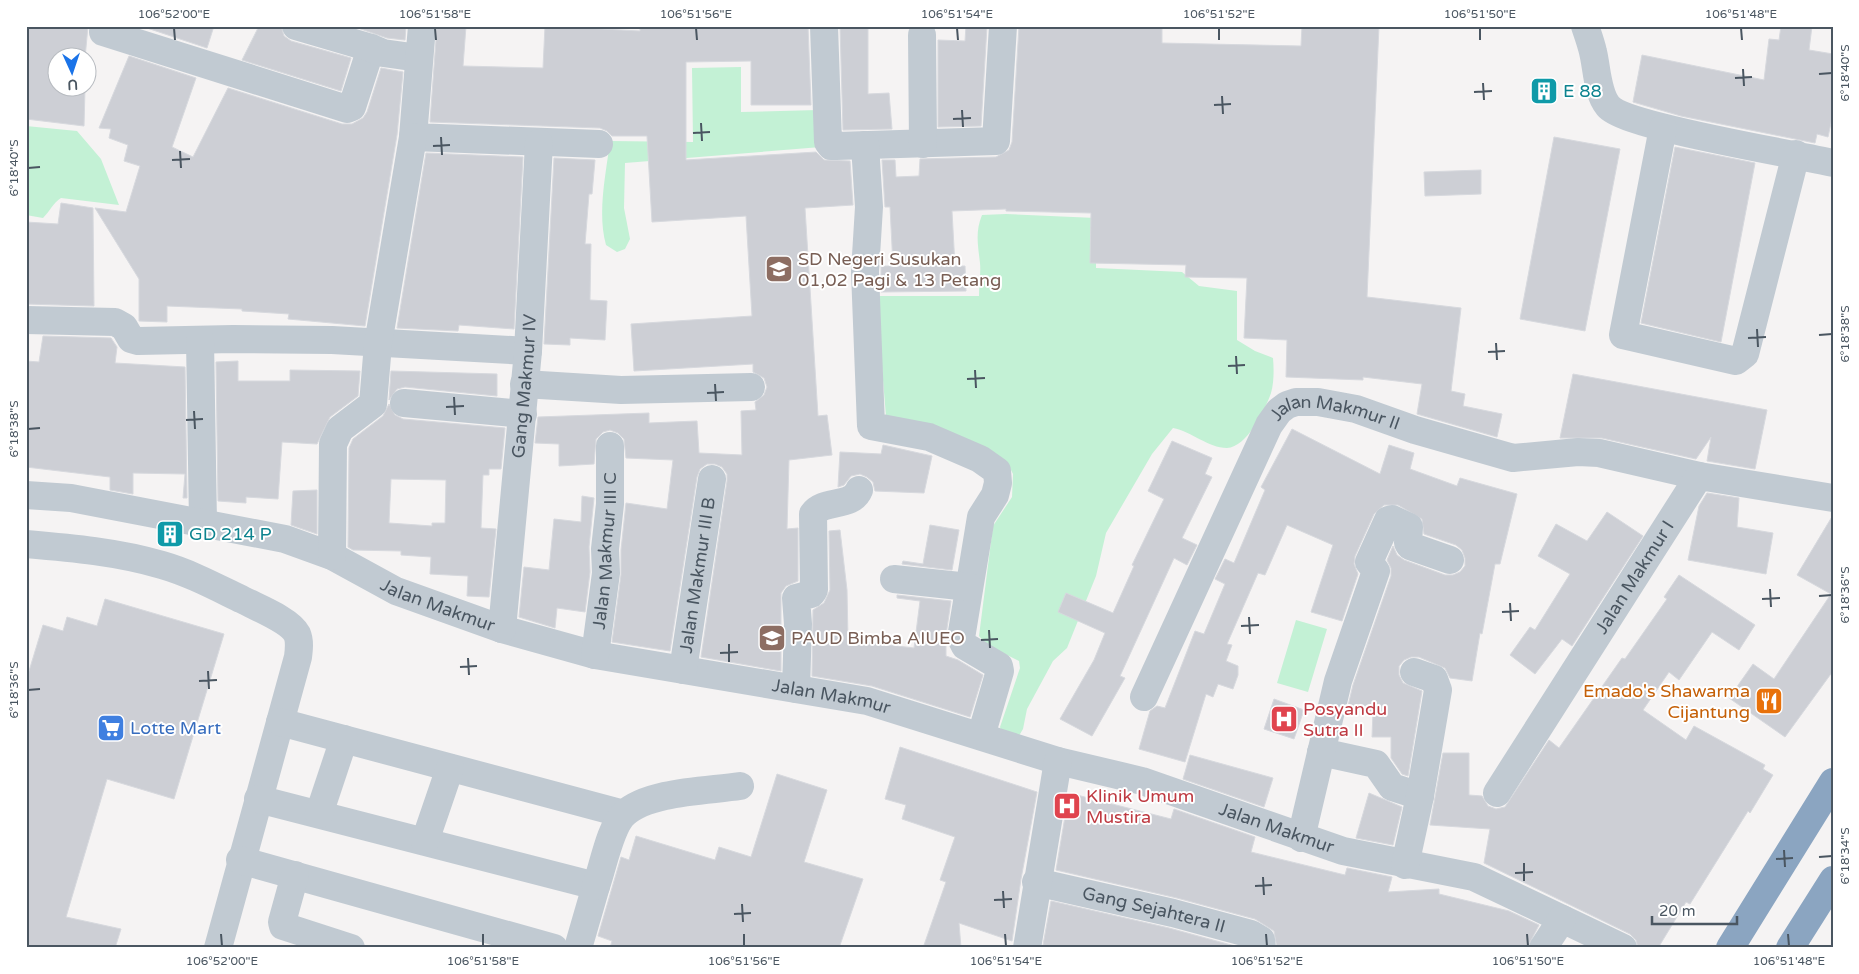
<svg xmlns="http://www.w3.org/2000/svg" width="1859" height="974" viewBox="0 0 1859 974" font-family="'Varela Round',sans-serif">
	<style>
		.green { fill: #c3f1d5 }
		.building { fill: #cdcfd5; stroke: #d7d9de; fill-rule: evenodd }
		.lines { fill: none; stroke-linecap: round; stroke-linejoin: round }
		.minor { stroke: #c1cad2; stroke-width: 28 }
		.highway { stroke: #8ba5c1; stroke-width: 28 }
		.ticks { fill: none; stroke: #4a5661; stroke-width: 2 }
		.labels { text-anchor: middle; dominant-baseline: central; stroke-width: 4; stroke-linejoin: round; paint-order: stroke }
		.culture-label { font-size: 18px; fill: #0d838f; stroke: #fff; text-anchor: start }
		.education-label { font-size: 18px; fill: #785e54; stroke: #fff; text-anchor: start }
		.street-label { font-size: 18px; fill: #4a5661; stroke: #fff }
		.food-label { font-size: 18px; fill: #c56008; stroke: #fff; text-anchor: end }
		.health-label { font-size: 18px; fill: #be3a42; stroke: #fff; text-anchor: start }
		.shop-label { font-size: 18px; fill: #366cbe; stroke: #fff; text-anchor: start }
		.neatline { fill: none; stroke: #4a5661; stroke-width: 2 }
		.ticks-label { font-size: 12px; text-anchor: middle; fill: #4a5661 }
	</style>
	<rect width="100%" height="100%" fill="#f5f3f3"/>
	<path class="green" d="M741,67v45l77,-2 3,37 -196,16 -1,45 6,31 -5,10 -8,3 -11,-7c-9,-32 0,-71 4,-104l83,1 -1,-74z
		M26,126l51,5 24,28 18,46 -58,-7c-8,5 -11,13 -18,20l-17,-3z
		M1006,214l90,4v50l86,4 17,14 38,5v49l18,11 18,7c1,11 1,25 -2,35 -6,17 -24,54 -44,55 -19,0 -36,-17 -54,-20l-21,26 -46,79 -10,43 -29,72 -14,13 -26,48 -4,20 -6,10 -14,-3 -3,-9 20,-59 -1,-7 -32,-16 -8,-9 14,-110 19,-29 1,-23 -4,-8 -46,-27 -77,-23 -10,-120h103c0,-11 2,-23 1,-33 -2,-18 -5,-31 2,-48z
		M1296,620l31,9 -19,63 -31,-9z"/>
	<path class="building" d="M26,26h62l-3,32h-27v30h27l-1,38 -58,-7z
		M141,26h73l-7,22z
		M259,26h22l3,10 7,5 60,17 -10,33 -99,-31z
		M352,26h54l-1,14 -18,-2z
		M437,26h29l-3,40 80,2 2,-42 95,5v-5h168l3,79h-60v-44l-65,1v98l130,-8 8,8 26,1 3,44 -48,3 13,208 9,-1 5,40 -43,5 -2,69 11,-1v53l-12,5 -5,7v78l-80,-14 26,-176v-7l-5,-7 -7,-3h-8l-7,5 -3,8 -27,174 -58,-9 9,-67v-25l5,-47 41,6 6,-49 -47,-2 -2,-19 -6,-6 -8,-3 -7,2 -7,7 -2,25 -35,2v-22l-24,-1 3,-26 111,-4v10l48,-2 2,32 43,2 -1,-44 15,-1 -1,-8 9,-7 3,-8 -3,-9 -11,-6v-8l-119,7 -3,-47 121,-8 -6,-100 -94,6 -5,-86h-35l-5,-5 -7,-3 -170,-6z
		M840,26h28v68l21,-1 3,36 -49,1z
		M966,26h21l-6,100 -43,1v-87l27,1z
		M1019,26l143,1v16l139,3 1,-20h77l-12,271 94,11 -10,83 14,3 -2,12 39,8 -5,23 -80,-23 5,-30 -59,-7v3l-77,-3 1,-37 -43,-2 3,-60 -62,-1 1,-12 -96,-2 1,-50 -85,-2v-2l-54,2 3,55h10l1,25 -85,1v-26h12l-3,-59h-5l-3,-47h13l1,17 23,-1 1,-17 76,-2 13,-7 3,-8z
		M1781,26h31l-3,24 24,4v60l-5,23 -11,-3 -2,9 -134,-27 -48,-14 9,-47 122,25 5,-41 10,1z
		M129,56l67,22 -24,69 21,10 35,-69 114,36h10l11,-6 4,-6 14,-44 22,4 -6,63 -32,191 -77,-7 1,-5 -47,-3v-2l-75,-3v16l-28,-1v-42l-44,-71 31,4 14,-46 -16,-5 4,-16 -19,-7 2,-9 -12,-1z
		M1554,137l66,12 -35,182 -65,-12z
		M1675,147l80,16 -34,179 -80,-19z
		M426,153l97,4 -9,172 -55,-4 -1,6 -61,-3z
		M554,158l41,2 -3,34h-3l-4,50h6l-1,56 17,1 -2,39 -35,-2v7l-26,-1z
		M1481,170v24l-56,2 -1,-24z
		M61,203l32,5 1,98 -68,-2v-82l32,2z
		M43,336l68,2 6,9 -2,16 70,4 2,131h-4l2,-24 -52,-1v21l-23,-4v-13l-84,-10v-106l13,1z
		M238,361v20h52v-11l70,1 -2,25 -28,21 -13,27 -35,-2 -4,57 -32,-2v6l-28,-2 -2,-139z
		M391,371l106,3v22l-92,-9 -8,2 -8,11z
		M1573,374l194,36 -12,59 -48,-8 4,-24 -15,22 -94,-21h-42z
		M389,404l6,11 8,4 102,9 -4,41h-12v6h-6l-2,53 15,1 -7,68 -22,-1 1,-20 -38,-2 1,-17 -30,-2v-4l-48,-1 -5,-3 1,-99 4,-9 30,-23zM391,479l55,1 -1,43h-13v3l-43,-3z
		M1292,429l88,45 9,-29 25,8 -4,16 47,17 3,-8 57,16 -17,70h-5l-13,70 -2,-1 -8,48 -22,-3 -5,-10 -26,-11h-8l-7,3 -5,6v9l4,8 19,8 -14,85 -6,-2 -11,-16v-21h-19l1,-25 -25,-6 5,-21 38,-109v-8l-4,-8 6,-14 4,9 7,5 41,15h8l7,-3 5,-6v-8l-3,-8 -6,-5 -32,-11 -2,-15 -24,-14h-14l-10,9 -19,42 -1,8 4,10 -16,47 -31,-9 22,-67 -46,-20 -22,50 -7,-2 -31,71 5,1 -6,16 12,5v9l-5,14 -15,-5 -5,13 -7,-3 -21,68 -46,-13 11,-38 7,-5 8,2 30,-77 9,3 21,-50 -10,-5 10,-20 9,4 31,-73 -4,-3z
		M1172,441l40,17 -7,16 7,3 -30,61 15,7 -10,20 -13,-7 -54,118 5,2 -33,58 -32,-17 34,-59 11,-27 -47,-21 8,-19 47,20 21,-47 -2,-1 32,-66 -16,-8z
		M883,445l49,11 -8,37 -49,-2 -2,-9 -6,-5 -7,-3 -9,2 -7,9 -6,2 2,-35 41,2z
		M317,490v44l-26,-9 2,-34z
		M1707,493l32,5 -2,29 36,6 -7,41 -78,-14 11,-54z
		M582,496l12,2 -5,49 1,25 -5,40 -28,-4 -2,20 -36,-11 5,-50 25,3 5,-51 27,3z
		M1607,512l36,24 -71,110 -10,-7 -27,35 -25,-19 20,-28 5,3 35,-56 -32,-18 18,-32 31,17z
		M1833,515v156l-48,66 -56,-39 24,-34 21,15 57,-85 -34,-19z
		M930,525l29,5 -7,40 -50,-6 1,-3 20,3z
		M840,530l7,60 1,50 66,8 6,-47 -23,-3v-3l54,6 -5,34v21l12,4 25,15 -13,42 -98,-31 -60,-10 1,-66 11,-7 6,-13 -1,-59z
		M1679,575l76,50 -16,25 -27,-18 -33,48 -10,-8 -26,38 43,30 8,-14 71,39 -2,4 10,6 -23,38 -2,-2 -58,93 -4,-2 -28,46h-20l-2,-8 -6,-6 -146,-71 6,-34 -60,-4 13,-72h26v42l13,1 6,10 8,3 9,-2 44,-67 10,8 63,-90 3,1 42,-60 -3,-2z
		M105,599l119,35 -50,165 -67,-20 -41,138 55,12 -6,19h-89v-267l17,-56 20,6 4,-14 30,9z
		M1274,699l30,11 -10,29 -30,-10z
		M900,747l137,45 -16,87 -9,62 -53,-18 2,25h-38l23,-66 -6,-2 15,-43 -53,-18 4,-14 -21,-6z
		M1190,755l83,23 -9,29 -81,-28z
		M777,774l50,16 -23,72 59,17 -24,69h-229l2,-7 -14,-5 23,-79 8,3 7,-24 79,24 4,-13 32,10z
		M1069,793l102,26 3,-10 81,28 -4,15 94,23 2,-7 45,9 -4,15 51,-3v5l70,17 30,14 -12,23h-250l-3,-17 -19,-12 -78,-21 -121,-28z
		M1369,793l33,14 -9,38 -37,-7z
		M1051,901l118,27 73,20h-182l-17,-3z"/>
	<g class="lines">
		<g class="minor">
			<path d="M105,26l-2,6 244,77 5,-2 19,-59"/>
			<path d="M296,26l75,22 12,5 36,5"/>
			<path d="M422,26l-9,111 186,7"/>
			<path d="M824,26l4,116 3,4h5l160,-5 7,-115"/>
			<path d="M1585,26c3,9 6,17 8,26 4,16 4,41 15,54 17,21 188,48 225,57"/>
			<path d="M922,35l1,109"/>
			<path d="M1663,128l-40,207 113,26 9,-7 51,-200"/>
			<path d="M865,145l4,62 -4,65 6,154 58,11 51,22 17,12 1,12 -3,12 -14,22 -20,121 4,8 34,20 1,5 -19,65"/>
			<path d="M26,320l89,2 9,5 7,12 7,2 95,-2 99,1 196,11"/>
			<path d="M200,340l3,183"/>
			<path d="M524,384l97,6 130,-3"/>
			<path d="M404,403l119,11"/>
			<path id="s1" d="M26,495l45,3 214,41 47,17 64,35 106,38 93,26 272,46 191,60 84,20 201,70 131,26 149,71"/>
			<path d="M26,544c46,4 92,8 136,21 28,8 54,22 81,35 13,7 47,20 54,34 3,7 2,15 1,23l-80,291"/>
			<path d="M332,556l1,-112 7,-15 33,-25 5,-60 35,-207"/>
			<path d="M894,579l75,8"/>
			<path id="s2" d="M502,629l26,-278 11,-208"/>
			<path id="s3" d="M595,655l11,-82 -1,-24 5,-45v-58"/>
			<path id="s4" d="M683,670l29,-191"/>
			<path d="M796,689l2,-65 -2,-26 15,-4 3,-4 -1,-76c10,-15 39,-6 46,-24"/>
			<path id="s5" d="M1144,697l125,-272 10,-14 8,-6 9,-3h22l38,7 59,21 98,28 65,-6 21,1 100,23"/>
			<path d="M280,722l344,92"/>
			<path d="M1321,752l55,12 16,23 28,9"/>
			<path id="s6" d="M1497,793l202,-317 134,22"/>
			<path d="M258,799l338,87 -18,62"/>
			<path d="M319,814l25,-75"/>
			<path d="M1301,838l37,-157 38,-110 -7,-9 19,-42 4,-1 17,8 -1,16 2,3 40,14"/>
			<path d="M425,841l25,-73"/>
			<path d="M240,860l314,88"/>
			<path d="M1405,865l15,-69 18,-106 -4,-11 -20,-7"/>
			<path d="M295,875l-13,47 1,4 68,22"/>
			<path id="s7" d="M1036,882l137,31 78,21 10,6 1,8"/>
			<path d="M596,886c7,-19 14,-59 28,-72 25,-23 84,-23 116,-28"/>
			<path d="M1027,948l31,-187"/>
			<path d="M1543,948l19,-29"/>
		</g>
		<path class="highway" d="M1730,948l103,-166
			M1790,948l43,-68"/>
	</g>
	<path class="ticks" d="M174,28l1,12M435,28l1,12M696,28l1,12M957,28l1,12M1219,28v12M1480,28v12M1741,28l1,12M1743,69l1,17M1819,74l13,-1M1735,78l17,-1M1483,83l1,17M1474,92l18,-1M1222,96l1,18M1214,105l17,-1M962,110l1,17M953,119l18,-1M701,123l1,18M693,133l17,-1M441,137l1,18M433,146l17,-1M180,151l1,17M172,160l18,-1M28,168l12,-1M1757,329l1,18M1819,335l13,-1M1748,338l18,-1M1496,343l1,17M1488,352l17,-1M1236,356l1,18M1228,366l17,-1M975,370l1,18M967,379l18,-1M715,384l1,17M707,393l17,-1M454,397l1,18M446,407l18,-1M194,411l1,18M186,420l17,-1M28,429l12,-1M1770,589l1,18M1819,596l13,-1M1762,599l18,-1M1510,603l1,18M1502,612l17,-1M1249,617l1,17M1241,626l18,-1M989,630l1,18M981,640l17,-1M729,644v18M720,653l18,-1M468,658l1,17M460,667l17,-1M208,671l1,18M199,681l18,-1M28,690l12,-1M1784,850l1,17M1819,857l13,-1M1776,859l17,-1M1524,863v18M1515,873l18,-1M1263,877l1,18M1255,886l17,-1M1003,891l1,17M994,900l18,-1M742,904l1,18M734,914l17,-1M221,934l1,12M483,934v12M744,934v12M1005,934l1,12M1266,934l1,12M1527,934l1,12M1788,934l1,12"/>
	<defs>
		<g id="building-square" transform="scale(1.4375)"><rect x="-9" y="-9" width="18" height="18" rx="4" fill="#0f9aa8" stroke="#fff"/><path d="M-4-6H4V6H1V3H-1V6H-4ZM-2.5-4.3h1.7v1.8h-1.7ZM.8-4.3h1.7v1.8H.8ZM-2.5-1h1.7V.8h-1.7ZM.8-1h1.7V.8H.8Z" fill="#fff"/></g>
		<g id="school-square" transform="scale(1.4375)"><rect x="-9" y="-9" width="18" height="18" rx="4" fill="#8d6e63" stroke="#fff"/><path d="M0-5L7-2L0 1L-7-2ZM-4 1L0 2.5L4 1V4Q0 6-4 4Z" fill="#fff"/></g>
		<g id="restaurant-square" transform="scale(1.4375)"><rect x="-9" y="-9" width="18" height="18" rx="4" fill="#e8710a" stroke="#fff"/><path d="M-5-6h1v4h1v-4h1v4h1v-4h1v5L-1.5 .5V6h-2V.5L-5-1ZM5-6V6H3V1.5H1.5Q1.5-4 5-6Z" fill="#fff"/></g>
		<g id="hospital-square" transform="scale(1.4375)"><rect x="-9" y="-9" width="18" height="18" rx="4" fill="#e0444e" stroke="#fff"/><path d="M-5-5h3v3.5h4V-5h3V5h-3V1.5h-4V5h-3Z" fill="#fff"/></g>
		<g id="supermarket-square" transform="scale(1.4375)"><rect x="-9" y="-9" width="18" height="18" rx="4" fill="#3f7fe0" stroke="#fff"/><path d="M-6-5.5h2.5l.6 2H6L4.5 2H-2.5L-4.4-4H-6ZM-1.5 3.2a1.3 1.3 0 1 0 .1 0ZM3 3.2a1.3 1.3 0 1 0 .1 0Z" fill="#fff"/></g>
	</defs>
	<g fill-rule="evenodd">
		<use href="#building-square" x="1544" y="91"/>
		<use href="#school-square" x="779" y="269"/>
		<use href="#building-square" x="170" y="534"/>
		<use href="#school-square" x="772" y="638"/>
		<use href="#restaurant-square" x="1769" y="701"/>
		<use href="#hospital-square" x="1284" y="719"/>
		<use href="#supermarket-square" x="111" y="728"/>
		<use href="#hospital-square" x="1067" y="806"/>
	</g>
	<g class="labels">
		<g class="culture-label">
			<text x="1563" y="91">E 88</text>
			<text x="189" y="534">GD 214 P</text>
		</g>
		<g class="education-label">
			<text x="798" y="259">SD Negeri Susukan<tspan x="798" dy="21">01,02 Pagi &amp; 13 Petang</tspan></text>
			<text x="791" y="638">PAUD Bimba AIUEO</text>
		</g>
		<g class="street-label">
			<text stroke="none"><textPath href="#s2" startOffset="244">Gang Makmur IV</textPath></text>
			<text stroke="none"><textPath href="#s5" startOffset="375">Jalan Makmur II</textPath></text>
			<text stroke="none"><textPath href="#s3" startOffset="105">Jalan Makmur III C</textPath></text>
			<text stroke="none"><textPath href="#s4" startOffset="96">Jalan Makmur III B</textPath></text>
			<text stroke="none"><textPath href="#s6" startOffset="256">Jalan Makmur I</textPath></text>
			<text stroke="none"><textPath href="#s1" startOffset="430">Jalan Makmur</textPath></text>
			<text stroke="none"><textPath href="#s1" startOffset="835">Jalan Makmur</textPath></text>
			<text stroke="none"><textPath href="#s1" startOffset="1300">Jalan Makmur</textPath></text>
			<text stroke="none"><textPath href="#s7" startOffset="121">Gang Sejahtera II</textPath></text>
		</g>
		<g class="food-label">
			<text x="1750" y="691">Emado's Shawarma<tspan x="1750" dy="21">Cijantung</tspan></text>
		</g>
		<g class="health-label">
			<text x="1303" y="709">Posyandu<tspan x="1303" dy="21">Sutra II</tspan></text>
			<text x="1086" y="796">Klinik Umum<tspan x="1086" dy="21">Mustira</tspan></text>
		</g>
		<g class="shop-label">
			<text x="130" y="728">Lotte Mart</text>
		</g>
	</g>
	<rect width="1859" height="974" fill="none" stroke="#ffffff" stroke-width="55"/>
	<g transform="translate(72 72) rotate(177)"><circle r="24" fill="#ffffff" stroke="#b7bbc0"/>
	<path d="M0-4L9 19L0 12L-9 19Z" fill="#1a73e8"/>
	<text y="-8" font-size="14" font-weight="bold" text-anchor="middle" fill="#4a5661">U</text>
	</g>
	<path d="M1652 916v8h85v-8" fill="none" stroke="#4a5661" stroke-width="2.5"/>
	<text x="1659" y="916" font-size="15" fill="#4a5661" stroke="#ffffff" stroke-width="4" paint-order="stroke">20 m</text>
	<rect x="28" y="28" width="1804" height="918" class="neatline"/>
	<g class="ticks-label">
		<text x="174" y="18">106°52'00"E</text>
		<text x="435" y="18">106°51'58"E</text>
		<text x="696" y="18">106°51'56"E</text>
		<text x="957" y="18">106°51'54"E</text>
		<text x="1219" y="18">106°51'52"E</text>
		<text x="1480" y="18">106°51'50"E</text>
		<text x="1741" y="18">106°51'48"E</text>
		<text transform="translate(1845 73) rotate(-90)" y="4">6°18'40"S</text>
		<text transform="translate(14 168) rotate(-90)" y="4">6°18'40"S</text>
		<text transform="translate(1845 334) rotate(-90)" y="4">6°18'38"S</text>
		<text transform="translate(14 429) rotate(-90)" y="4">6°18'38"S</text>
		<text transform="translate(1845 595) rotate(-90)" y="4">6°18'36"S</text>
		<text transform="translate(14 690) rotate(-90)" y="4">6°18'36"S</text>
		<text transform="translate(1845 856) rotate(-90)" y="4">6°18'34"S</text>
		<text x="222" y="965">106°52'00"E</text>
		<text x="483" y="965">106°51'58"E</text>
		<text x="744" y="965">106°51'56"E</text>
		<text x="1006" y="965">106°51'54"E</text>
		<text x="1267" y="965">106°51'52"E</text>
		<text x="1528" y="965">106°51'50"E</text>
		<text x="1789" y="965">106°51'48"E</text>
	</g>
</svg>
